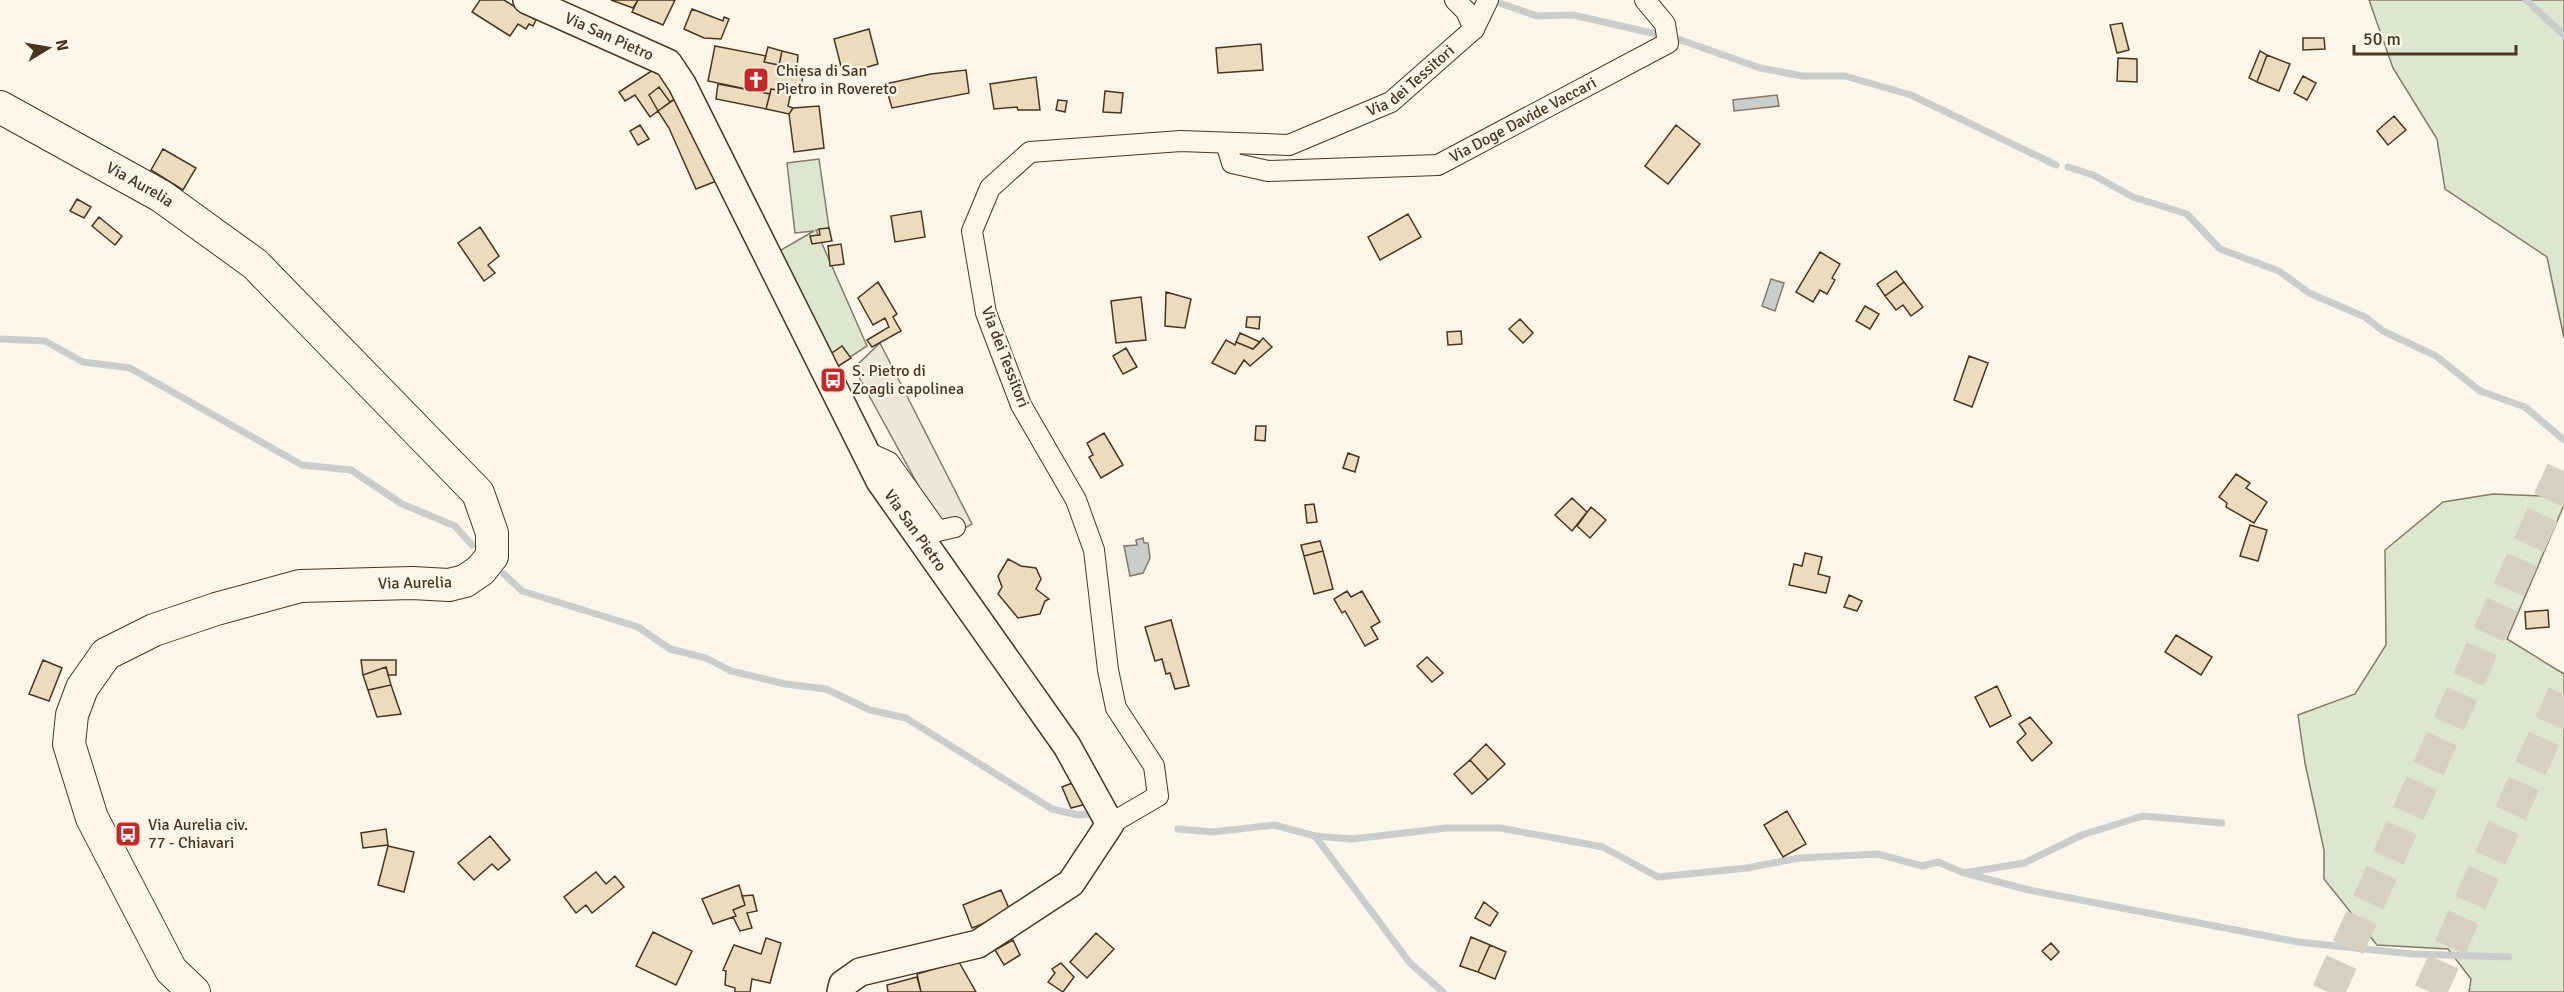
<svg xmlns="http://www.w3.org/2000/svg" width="2564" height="992" viewBox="0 0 2564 992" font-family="Signika,sans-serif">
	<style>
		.green { fill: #dce7d0; stroke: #887966; stroke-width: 1.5 }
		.parking { fill: #ede7d9; stroke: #887966; stroke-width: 1.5 }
		.water { fill: #c9cecd; stroke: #887966; stroke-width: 1.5 }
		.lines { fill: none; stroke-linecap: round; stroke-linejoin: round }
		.stream { stroke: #c9cecd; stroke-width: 7 }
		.building { fill: #ecdcbc; stroke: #4a3520; stroke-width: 1.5 }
		.highway-tunnel { stroke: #d8cfc1; stroke-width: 33; stroke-dasharray: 33 16; stroke-linecap: butt }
		.street-casing { stroke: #4a3520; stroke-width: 22 }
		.secondary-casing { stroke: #4a3520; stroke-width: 30 }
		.primary-casing { stroke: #4a3520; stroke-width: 34 }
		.street { stroke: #fbf6e9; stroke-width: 20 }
		.secondary { stroke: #fbf6e9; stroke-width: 27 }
		.primary { stroke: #fbf6e9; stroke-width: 32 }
		.labels { text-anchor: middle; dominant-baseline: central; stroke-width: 4.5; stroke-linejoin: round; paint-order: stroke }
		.street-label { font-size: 16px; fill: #4a3520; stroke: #fbf6e9 }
		.poi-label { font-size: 16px; fill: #4a3520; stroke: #fbf6e9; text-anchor: start }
	</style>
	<rect width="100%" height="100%" fill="#fbf6e9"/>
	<path class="green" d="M2369,0h195v338l-17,-81 -102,-68 -8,-50 -44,-71z
		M819,159l10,69 -13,2 51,116 -41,27 -57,-116 45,-26 -19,2 -8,-70z
		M2564,491v14l-57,134 57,35v318h-95l2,-13 -23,-30 -71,-4 -53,-66v-29l-19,-87 -7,-48 57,-21 31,-49 -1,-95 58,-48 50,-8 50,2z"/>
	<path class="parking" d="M880,343l92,181 -25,14 -93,-170z"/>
	<path class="water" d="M1777,95l2,11 -45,5 -1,-11z
		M1771,279l13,4 -9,28 -13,-5z
		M1143,538l1,5h4l2,15 -7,15 -13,3 -6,-30 13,-1 -1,-5z"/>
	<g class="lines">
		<path class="stream" d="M1491,0l46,16 36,-1 105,24 82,29 42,8h43l66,19 145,70
			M2526,0l38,35
			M2068,167l25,8 40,22 54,17 33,35 59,22 30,22 56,24 18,14 53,25 44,35 45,16 39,33
			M0,339l45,2 38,21 47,6 172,97 49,5 51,34 53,22 17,19
			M504,574l18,17 116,36 32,22 36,9 25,13 54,13 41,5 44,21 36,8 146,91 26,6 10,-1
			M1178,829l35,3 61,-7 41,11 37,3 95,-11h53l103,19 55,30 89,-9 52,-10 79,-4 44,12 16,-4 26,11 60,-10 58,-28 61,-19 79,7
			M1315,836l95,127 33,29
			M1968,874l61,16 269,52 115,12 96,3"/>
	</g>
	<path class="building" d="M480,0h24l32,20 -3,6 -4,-2 -3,5 -8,-5 -8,12 -38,-24z
		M611,0h27l-5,8z
		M638,0h37l-12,25 -31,-13z
		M692,9l31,12 1,-4 5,2 -8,20 -17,-1 -20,-9z
		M2122,23l7,27 -12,3 -7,-28z
		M869,29l9,35 -35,10 -9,-35z
		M2303,38h21l1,11 -22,1z
		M1261,44l2,26 -45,3 -2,-25z
		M715,46l51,10 -2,6 33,7 6,6 -2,12 -10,5 -20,-3 -1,5 -62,-13z
		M768,47l14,4 -3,14 -15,-3z
		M782,51l16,4 -1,14 -18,-4z
		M2260,51l7,4 -10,27 -8,-4z
		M2267,55l23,9 -11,27 -22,-9z
		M2118,58l19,1v23l-20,-1z
		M656,68l22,29 -8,5 -11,-15 -10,8 9,16 -8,6 -15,-22 -10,6 -6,-9z
		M966,70l3,23 -77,15 -7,-24 46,-10z
		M2303,76l13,7 -9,17 -13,-7z
		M1036,77l4,33h-22l-1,-3 -23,2 -4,-25z
		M718,84l52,10 -4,15 -50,-10z
		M659,87l11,15 -12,9 -9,-16z
		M771,89l20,3 -3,14 5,2 -4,6 -23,-5z
		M1105,91l18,2 -2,20 -18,-1z
		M678,97l41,83 -23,9 -27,-61 -11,-17z
		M1058,100l9,1 -2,11 -9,-2z
		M819,106l5,42 -30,4 -5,-38 4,-6z
		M2394,116l12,14 -18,15 -11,-14z
		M640,125l9,14 -11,6 -8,-14z
		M1676,125l24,19 -32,40 -23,-18z
		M163,149l33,19 -13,22 -32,-20z
		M77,199l14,8 -7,11 -14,-7z
		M921,211l4,26 -30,5 -4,-26z
		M1408,214l13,23 -41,23 -12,-23z
		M99,217l23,19 -7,9 -23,-19z
		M480,227l19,29 -11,9 7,8 -11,8 -26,-38z
		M829,228l3,13 -20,3 -2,-8 10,-1 -1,-6z
		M841,244l3,20 -14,2 -2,-20z
		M1820,252l20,12 -8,14 3,2 -8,14 -7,-4 -7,12 -17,-10z
		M1896,271l8,11 -19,14 -8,-12z
		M878,282l19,32 -4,3 8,14 -29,16 -5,-7 22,-13 -4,-9 -12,7 -15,-27z
		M1904,282l19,25 -12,9 -8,-11 -7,5 -11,-14z
		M1166,292l25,7 -6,29 -20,-2z
		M1141,297l5,43 -30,3 -5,-42z
		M1865,306l14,8 -9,15 -14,-8z
		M1247,317h13l-1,12 -13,-2z
		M1520,319l13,14 -10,10 -14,-14z
		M1461,331l1,13 -14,1 -1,-13z
		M1240,333l20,9 -7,7 -17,-7z
		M1263,338l9,9 -22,19 -6,-6 -9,14 -23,-11 14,-23 9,5 1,-3 17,7z
		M842,346l9,12 -14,9 -8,-12z
		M1126,348l11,19 -14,7 -10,-18z
		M1969,356l19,7 -16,44 -18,-7z
		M1256,426h10l-1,15 -10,-1z
		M1104,433l19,32 -22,13 -12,-21 4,-2 -6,-12z
		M1348,453l11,4 -4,15 -12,-4z
		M2236,474l14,9 -4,5 21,14 -13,21 -28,-16 1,-4 -8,-6z
		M1572,498l15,14 -15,19 -17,-16z
		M1314,504l3,18 -10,1 -2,-18z
		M1591,507l15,13 -16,18 -13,-12z
		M2250,525l17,5 -9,31 -18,-5z
		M1320,541l3,10 -19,5 -3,-11z
		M1323,551l10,38 -19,5 -10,-38z
		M1805,553l17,4 -4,17 12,3 -4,16 -37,-8 5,-21 8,2z
		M1008,559l13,7 15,2 5,11 -5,10 13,10 -4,2 -5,13 -22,4 -20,-24 4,-7 -4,-11z
		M1347,591l4,6 11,-6 18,31 -9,5 7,12 -13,7 -20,-35 -3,2 -8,-14z
		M1849,595l13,6 -5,10 -13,-4z
		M2548,610l1,17 -23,2 -1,-17z
		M1171,620l18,66 -14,3 -5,-16 -4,1 -4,-15 -7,2 -10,-34z
		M2176,635l36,22 -11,18 -36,-23z
		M1427,657l16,16 -11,9 -15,-16z
		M43,660l19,8 -13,33 -20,-7z
		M361,660h35v15h-8l-2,-8 -23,8z
		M386,667l5,18 -23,5 -5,-15z
		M391,685l10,29 -24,3 -9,-27z
		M1997,686l14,30 -21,11 -15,-30z
		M2030,717l22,26 -20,18 -15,-19 9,-8 -7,-10z
		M1486,744l19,20 -17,16 -18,-20z
		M1470,760l18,20 -16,14 -18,-20z
		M1080,780l10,23 -19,5 -9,-21z
		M1787,811l19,33 -23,13 -19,-32z
		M386,829l2,16 -25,3 -2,-15z
		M490,836l20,24 -12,10 -6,-6 -18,16 -16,-17z
		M388,846l26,6 -10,40 -26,-7z
		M596,872l10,12 9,-8 9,11 -32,26 -6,-8 -10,8 -12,-16z
		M739,885l6,20 -12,5 3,6 -23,8 -11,-25z
		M1001,890l10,23 -39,15 -9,-23z
		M753,895l4,16 -10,2 5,15 -12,3 -7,-14 3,-1 -3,-6 12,-5 -3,-9z
		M1484,902l14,11 -8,13 -15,-8z
		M653,932l39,19 -16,34 -40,-19z
		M1096,933l18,16 -27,29 -17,-16z
		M1471,937l19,8 -12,27 -18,-6z
		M766,938l15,5 -11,40 -18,-4 -2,13h-15v-4l-10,-3 1,-14 -3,-1 11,-25 27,9z
		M1013,940l7,15 -16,10 -9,-15z
		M2051,943l8,9 -8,8 -9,-9z
		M1490,945l16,7 -11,27 -17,-7z
		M959,962l17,30h-55l-4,-18z
		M1061,963l13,14 -11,15 -15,-10 7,-9 -3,-4z
		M917,977l4,15h-33l-1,-7z"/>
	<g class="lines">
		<path class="highway-tunnel" d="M2328,992l236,-525
			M2430,992l134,-298"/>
		<g class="street-casing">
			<g id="street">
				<path d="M1455,0l11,11 8,18"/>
				<path id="s1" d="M1226,143l6,20 36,8 170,-6 230,-122 -3,-19 -20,-24"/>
				<path d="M865,451l24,11 49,69 17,-4"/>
				<path id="s2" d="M1110,824l48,-28 -4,-30 -38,-58 -8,-38 -14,-120 -18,-50 -55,-95 -35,-92 -14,-82 18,-43 40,-36 151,-11 108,4 102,-43 83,-73 14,-29"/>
			</g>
		</g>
		<g class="secondary-casing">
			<g id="secondary">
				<path id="s3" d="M527,0l141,63 14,21 198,397 187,265 43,78 -39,59 -93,61 -118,28 -17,12 -2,8"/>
			</g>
		</g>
		<g class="primary-casing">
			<g id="primary">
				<path id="s4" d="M0,107l161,89 94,68 223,229 14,40v23l-11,14 -16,11 -16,4 -37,-2 -112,3 -84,23 -62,21 -48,24 -24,34 -10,27 -3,29 23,74 79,152 23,22"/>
			</g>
		</g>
		<use href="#street" class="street"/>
		<use href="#secondary" class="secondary"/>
		<use href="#primary" class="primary"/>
	</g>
	<defs>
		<g id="church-square" transform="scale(1.35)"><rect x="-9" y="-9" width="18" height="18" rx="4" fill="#c62828" stroke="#fbf6e9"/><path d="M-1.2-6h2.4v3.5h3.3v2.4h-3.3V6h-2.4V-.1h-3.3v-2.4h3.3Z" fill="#fff"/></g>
		<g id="bus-square" transform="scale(1.35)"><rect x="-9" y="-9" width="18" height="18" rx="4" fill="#c62828" stroke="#fbf6e9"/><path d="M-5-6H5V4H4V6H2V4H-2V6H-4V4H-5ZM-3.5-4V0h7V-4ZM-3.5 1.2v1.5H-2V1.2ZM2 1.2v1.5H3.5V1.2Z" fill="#fff"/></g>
	</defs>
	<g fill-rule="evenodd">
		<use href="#church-square" x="756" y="80"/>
		<use href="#bus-square" x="833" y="380"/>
		<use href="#bus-square" x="128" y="834"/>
	</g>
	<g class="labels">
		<g class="street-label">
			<text stroke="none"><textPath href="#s3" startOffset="90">Via San Pietro</textPath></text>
			<text stroke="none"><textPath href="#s2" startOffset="1158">Via dei Tessitori</textPath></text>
			<text stroke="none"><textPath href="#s1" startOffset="324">Via Doge Davide Vaccari</textPath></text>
			<text stroke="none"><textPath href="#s4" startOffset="160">Via Aurelia</textPath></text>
			<text transform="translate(1005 357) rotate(69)">Via dei Tessitori</text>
			<text stroke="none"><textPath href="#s3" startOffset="684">Via San Pietro</textPath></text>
			<text transform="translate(415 583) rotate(-1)">Via Aurelia</text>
		</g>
		<g class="poi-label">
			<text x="776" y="71">Chiesa di San<tspan x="776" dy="18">Pietro in Rovereto</tspan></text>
			<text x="852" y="371">S. Pietro di<tspan x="852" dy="18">Zoagli capolinea</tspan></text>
			<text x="148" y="825">Via Aurelia civ.<tspan x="148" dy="18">77 - Chiavari</tspan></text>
		</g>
	</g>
	<g transform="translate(48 48) rotate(79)" stroke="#fbf6e9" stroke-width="4.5" paint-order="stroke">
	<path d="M0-4.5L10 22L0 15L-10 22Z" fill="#4a3520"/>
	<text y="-9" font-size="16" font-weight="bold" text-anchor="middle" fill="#4a3520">N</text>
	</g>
	<path d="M2354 45v9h162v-9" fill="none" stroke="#4a3520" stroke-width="3"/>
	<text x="2363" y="45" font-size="18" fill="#4a3520" stroke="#fbf6e9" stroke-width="4.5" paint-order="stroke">50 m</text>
</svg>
